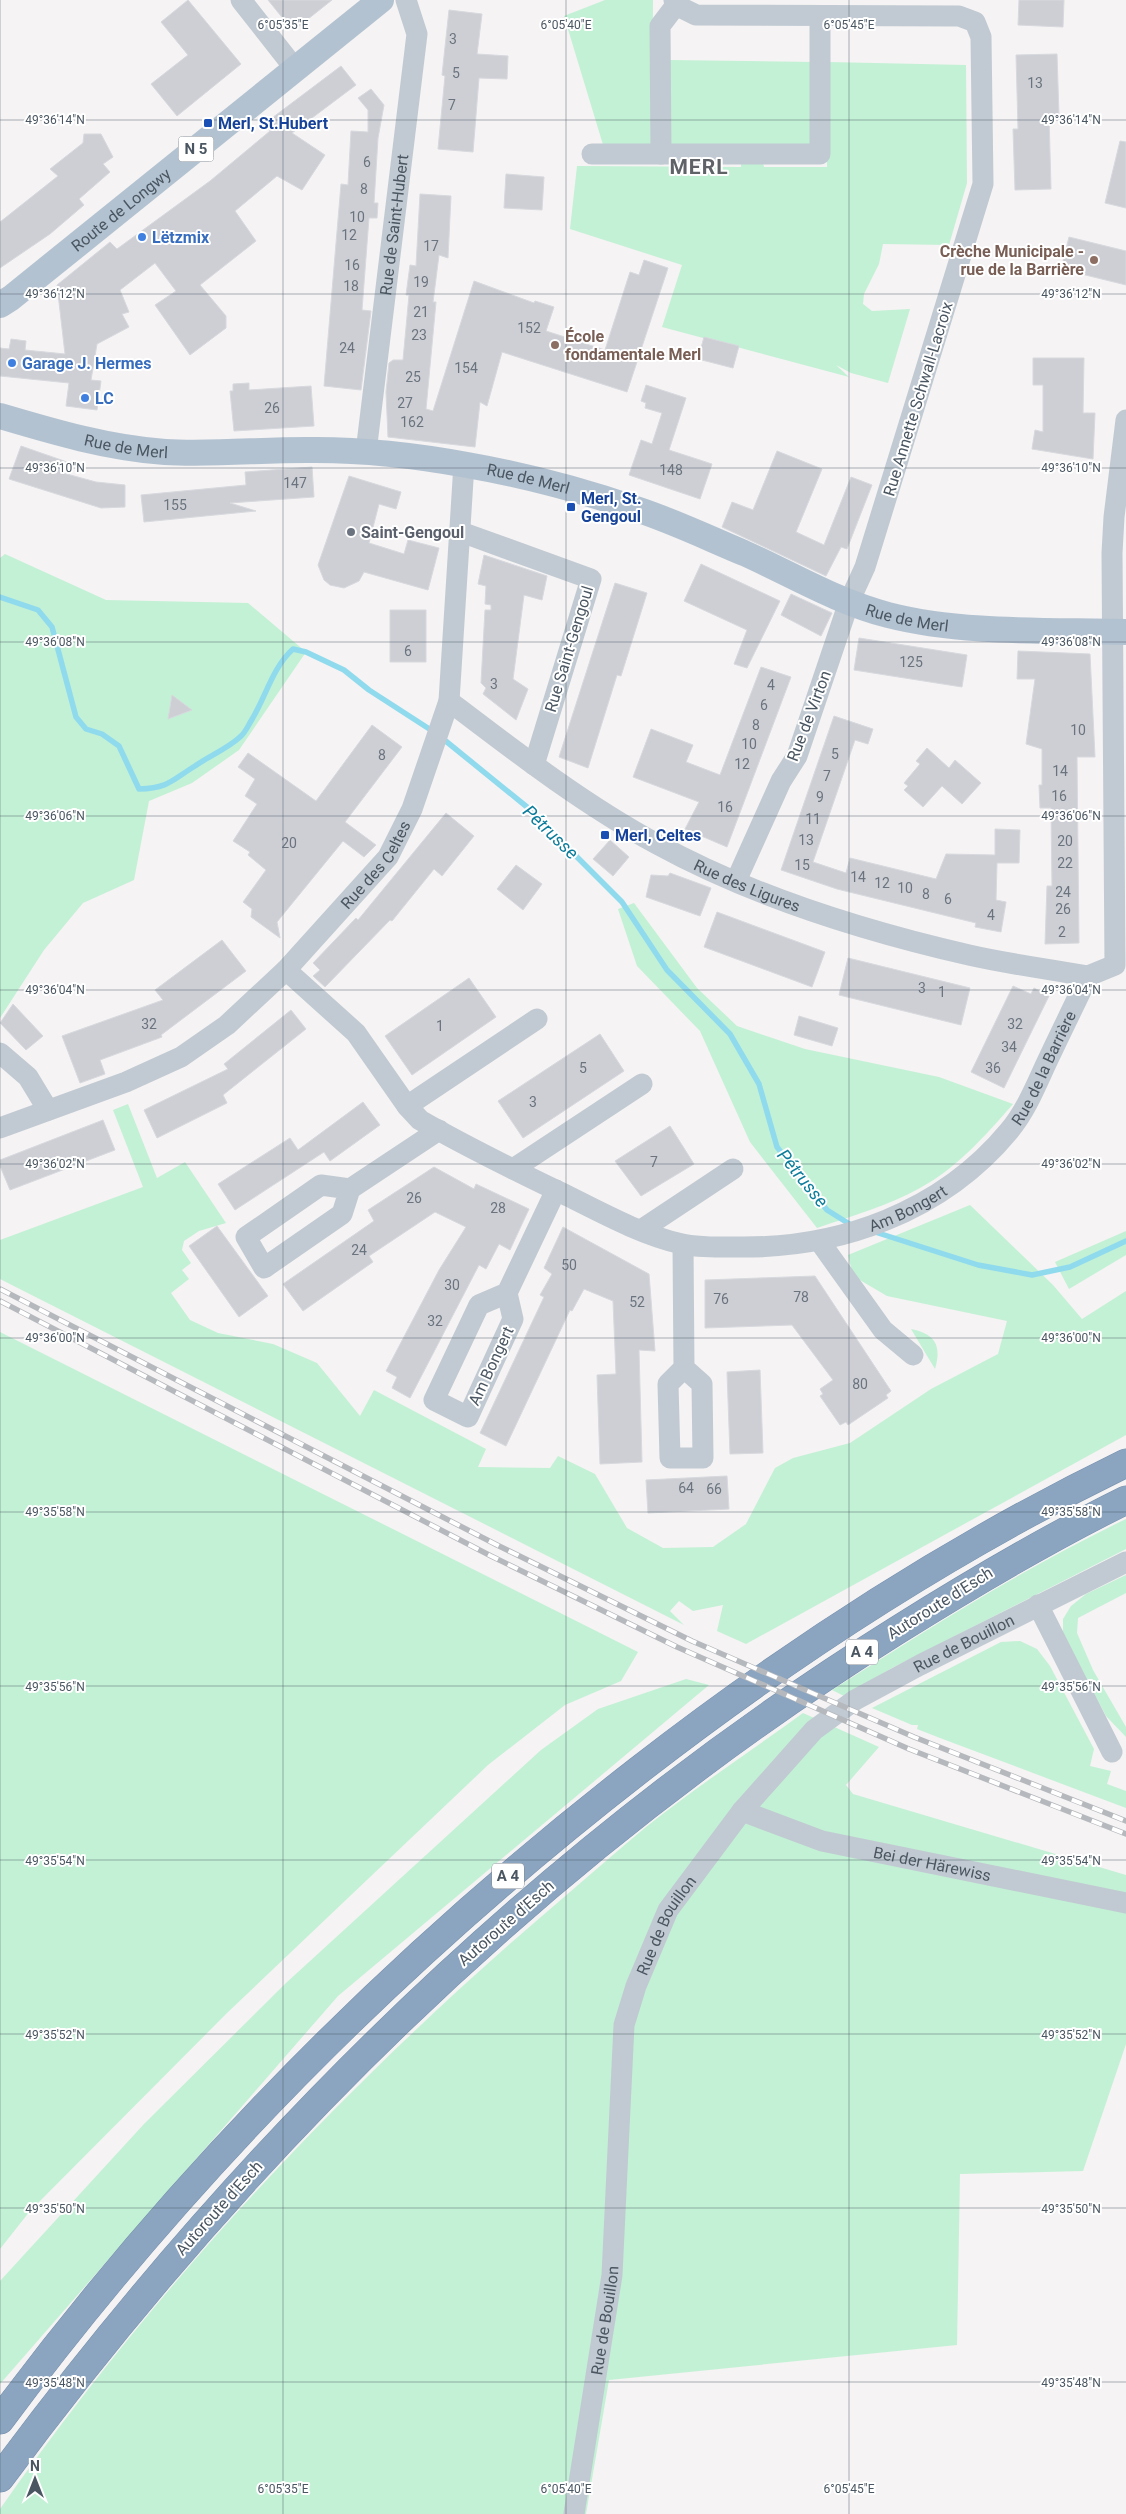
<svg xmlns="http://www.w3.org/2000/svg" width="1126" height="2514" viewBox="0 0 1126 2514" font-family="Roboto,sans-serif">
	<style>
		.green { fill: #c3f1d5 }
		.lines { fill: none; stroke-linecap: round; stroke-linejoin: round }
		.stream { stroke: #90daee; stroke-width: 5.5 }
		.building { fill: #cdcfd5; stroke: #d7d9de }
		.highway-casing { stroke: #7690ad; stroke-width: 29 }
		.minor { stroke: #c1cad2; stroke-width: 21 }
		.major { stroke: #b3c2d1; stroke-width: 26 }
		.highway { stroke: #8ba5c1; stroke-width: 28 }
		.rail-casing { stroke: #b5b8bd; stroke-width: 5.5 }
		.rail { stroke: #fff; stroke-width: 4; stroke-dasharray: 11; stroke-linecap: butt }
		.ticks { fill: none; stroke: #4a5661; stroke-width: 1; stroke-opacity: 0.45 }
		.transit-dot { fill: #1a4fb4; stroke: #fff; stroke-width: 2 }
		.shop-dot { fill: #3f7fe0; stroke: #fff; stroke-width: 2 }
		.education-dot { fill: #8d6e63; stroke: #fff; stroke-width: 2 }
		.worship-dot { fill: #6b7280; stroke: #fff; stroke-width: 2 }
		.labels { text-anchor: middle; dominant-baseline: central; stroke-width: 4; stroke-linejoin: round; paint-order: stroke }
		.number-label { font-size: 14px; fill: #6b747e }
		.shield { fill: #fff; stroke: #808990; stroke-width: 1 }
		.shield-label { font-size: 15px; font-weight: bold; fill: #4a5661 }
		.transit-label { font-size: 16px; font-weight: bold; fill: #164399; stroke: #fff; text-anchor: start }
		.street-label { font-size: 16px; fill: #4a5661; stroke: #fff }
		.shop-label { font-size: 16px; font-weight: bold; fill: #366cbe; stroke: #fff; text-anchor: start }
		.education-label { font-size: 16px; font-weight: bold; fill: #785e54; stroke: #fff; text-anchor: end }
		.worship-label { font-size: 16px; font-weight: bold; fill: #5b616d; stroke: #fff; text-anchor: start }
		.water-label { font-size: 18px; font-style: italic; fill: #0c7c9b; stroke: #fff }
		.district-label { font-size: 21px; font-weight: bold; letter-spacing: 1px; fill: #5f6368; stroke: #fff }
		.ticks-label { font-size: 12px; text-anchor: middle; fill: #4a5661; stroke: #fff; stroke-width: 4; stroke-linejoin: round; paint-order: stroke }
	</style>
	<rect width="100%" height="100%" fill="#f5f3f3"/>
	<path class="green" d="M605,0h48l-1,147 -48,1 -40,-132z
		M670,60l143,2v84l-144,-1z
		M828,62l138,3 1,118 -18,62 -66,-1 -4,20 -15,30 -1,10 9,7 38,-2 -22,74 -37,-10 -15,-8 13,12 -187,-50 20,-62 -112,-36 7,-63 164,1v-4h22l1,4h63z
		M5,554l101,46 142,3 58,49 -67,98 -47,33 -43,18 -15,79 -51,23 -39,47 -44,68v-460z
		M634,903l63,85 40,38 68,23 134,28 74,27c-28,32 -56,64 -93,84 -33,18 -68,28 -103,40l-67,-86 -50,-111 -63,-65 -19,-57z
		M128,1104l29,74 28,-16 41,61 -27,8 -15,10 -2,9 9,13 -9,7 7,9 -18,14 19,27 28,13 55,11 44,19 43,53 14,-26 112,59 -8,18 72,1 8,-12 37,18 32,54 36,20 50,-1 33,-23 29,-56 18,-10 57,-15 81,-54 67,-35 9,-33 -120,-25 -34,-20 -5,-21 122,-50 83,80 29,34 44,-28v144l-380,209 -29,-13 6,-26 -30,6 -14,-10 -9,10 14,14 -684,-346v-39l143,-53 -30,-77z
		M1126,1231v24l-57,34 -14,-27z
		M911,1329c24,5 31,16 24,40z
		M0,1332l638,320 -17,29 -56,24 -77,60 -261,248 -197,198 -30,38z
		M1126,1519v30l-234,119 -48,28 -12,-6c96,-61 192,-122 294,-171z
		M1126,1575v18l-48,25 -1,15 16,37 33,57v10l-20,-21 -43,-81v-16l8,-13 15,-12z
		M1020,1641l17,8 13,17 44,83 -4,17 21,5 -4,13 19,7v17l-186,-70 -23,-9 1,-4h-6l-40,-17 129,-66z
		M686,1679l23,6 -371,311 -338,388v-103l144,-157 142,-141 255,-233 57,-41z
		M803,1713l76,34 -33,38 7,9 273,81v169l-43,127 -123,3 -3,171 -348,35 -23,134h-586v-5c159,-228 352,-432 563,-611 28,-24 55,-48 83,-71 50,-40 105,-76 157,-114z"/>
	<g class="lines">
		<path class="stream" d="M0,597l38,13 14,17 24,90 10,12 16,5 17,12 20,43c30,-1 33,-9 56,-23 14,-10 32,-17 45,-29 5,-4 8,-11 11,-16 15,-24 21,-53 42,-72l13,3 38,18 25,20 65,42
			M442,738l85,69 95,95 45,68 63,64 29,50 18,63 50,63 24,15
			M872,1231l106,34 54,10 38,-8 56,-26"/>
	</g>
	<path class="building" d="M188,0l53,64 -64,52 -26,-32 37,-29 -27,-33z
		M268,0h64l-39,31z
		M1019,0h45l-1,27 -45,-2z
		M449,10l33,4 -5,40 31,2 -1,23 -28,-1 -6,74 -35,-3 7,-73 -3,-1z
		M1057,54l2,62h-10l2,73 -36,1 -2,-61h5l-2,-74z
		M341,66l15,19 -64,48 33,22 -23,35 -25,-14 -42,35 21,30 -56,44 26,31v12l-36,27 -35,-50 21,-14 -21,-28 -35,27 9,22 -7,2 7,13 -32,17 -6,36 10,1 -4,29 -31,-4 3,-23 -69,-7v-28l9,1 2,-10 15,2 -1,9 40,4 -8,-69 53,-43 7,7 93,-68 60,-50 -6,-7z
		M371,89l13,16 -6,33 -4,65h4l-1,15h-8l-7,92 9,1 -10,79 -37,-4 17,-202 7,1 3,-54 17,1v-22l-10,-12z
		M84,134h17l12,23 -10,7 7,8 -31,27 5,6 -34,29 -50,34v-46l58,-46 -8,-7 33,-26z
		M1120,141l6,1v66l-21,-5z
		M506,174l38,3 -2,33 -38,-2z
		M420,194l31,2 -3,62 -9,-3 -6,47h3l-10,107 7,2 41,-130 60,22 1,-2 19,6 -8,24 59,19 25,-78 9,3 5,-15 24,8 -41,124 -125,-40 -15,54 -7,-4 -5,45 -87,-10 -2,-45 3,-29 4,-3h10l6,-65h-3l4,-30 6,1z
		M1069,237l57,14v34l-65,-16z
		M704,337l35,9 -6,22 -35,-9z
		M1033,358h51l-1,55h12l-2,46 -61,-10 3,-19 8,2v-47h-10z
		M249,383v7l62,-4 3,40 -80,5 -4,-40h3v-7z
		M646,385l40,13 -17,52 43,14 -12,35 -71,-24 12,-35 11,4 10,-31 -17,-5 1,-5 -5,-2z
		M21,446l46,16 -4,11 33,9 29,3v22l-24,1 -92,-29z
		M777,451l45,18 -26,63 28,13 27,-68 21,8 -25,64 -6,-2 -15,29 -104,-49 10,-25 21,8z
		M312,467l2,30 -84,6 26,8 -112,11 -3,-27 105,-10 -1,-13z
		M349,476l52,16 -5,17 -17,-5 -10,39 35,11 4,-14 31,8 -11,42 -64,-18 -5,9 -15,7 -14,-3 -6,-5 -6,-15z
		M484,555l63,21 -5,24 -18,-5 -11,84 15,10 -12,31 -33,-26 3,-6 -5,-5 4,-73h6v-5l-6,-1 1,-18 -8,-2z
		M701,564l79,37 -33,67 -13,-4 13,-34 -63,-29z
		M615,583l32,10 -26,83 -4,-1 -29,93 -29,-11z
		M791,594l41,19 -11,23 -40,-21z
		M390,610h36v52h-36z
		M859,638l108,17 -5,32 -108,-17z
		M1018,651l72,3 5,103h-18l2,186 -34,1 2,-58h5l-1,-78h-11l-1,-23h3v-36l-16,-5 9,-65h-18z
		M761,667l30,10 -64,170 -42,-18 14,-27 -66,-25 18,-48 42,16 -7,17 34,13z
		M172,695l20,15 -24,9z
		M834,716l39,13 -5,15 -13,-4 -42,122 33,11 4,-15 86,21 10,-25 49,1v-26l25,1 -1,33h-22l-1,37 10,2 -5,30 -26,-5 1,-4 -139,-34 -56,-19z
		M372,725l30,22 -57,75 31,23 -12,12 -21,-16 -66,81 3,16 -29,-21 1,-8 -9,-7 23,-32 -18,-15 2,-3 -17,-11 24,-37 -12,-8 10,-17 -17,-12 10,-14 68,48z
		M927,748l22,20 6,-8 26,23 -19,21 -20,-18 -19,21 -19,-17 4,-4 -4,-3 16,-19 -4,-3z
		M446,813l28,23 -32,40 -8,-7 -42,52 -2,-1 -65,67 -12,-11 7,-6 -7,-7 43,-45 2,2z
		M610,840l19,17 -16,19 -20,-17z
		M516,865l26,19 -19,26 -26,-21z
		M670,873l41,15 -11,28 -54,-19 5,-22 17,1z
		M717,912l108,40 -13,35 -108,-40z
		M222,940l24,31 -85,64 1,2 -62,23 5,14 -25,9 -18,-47 101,-36 -8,-10z
		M848,958l122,30 -9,37 -122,-30z
		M469,978l27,39 -84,58 -27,-39z
		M1013,986l18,8 3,-6 15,8 -45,92 -33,-16z
		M13,1004l30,32 -17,14 -26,-27z
		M291,1010l15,19 -83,66 4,8 -70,35 -13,-28 84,-41 -4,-5z
		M799,1016l39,12 -6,18 -38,-11z
		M600,1034l24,37 -101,67 -25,-37z
		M363,1102l17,23 -50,36 -6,-9 -89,58 -17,-26 72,-46 8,12z
		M103,1120l12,30 -105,40 -10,-24v-6z
		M670,1126l24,38 -53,32 -26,-35z
		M434,1167l40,22 2,-5 53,25 -19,41 -11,-6 -13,25 -7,-4 -69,133 -18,-10 5,-11 -11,-6 53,-101 27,-43 -31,-15 -66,44 4,6 -70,49 -20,-27 91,-63 -6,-11z
		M217,1226l51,70 -29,21 -50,-71z
		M563,1227l86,47 6,77 -16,-1 3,112 -42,2 -3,-89 19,-1 -3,-73 -29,-12 -12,22 -2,-1 -64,136 -26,-13 64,-136 -4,-2 12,-21 -8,-6z
		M815,1276l76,115 -5,4 2,3 -40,27 -2,-3 -6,3 -20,-29 3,-2 -3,-5 13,-9 -41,-55 -87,3v-48z
		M760,1370l3,83 -33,1 -3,-82z
		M727,1476l2,33 -81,4 -2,-33z"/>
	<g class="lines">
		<g class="highway-casing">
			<path id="highway" d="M0,2420c182,-245 398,-463 639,-650 152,-118 314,-223 487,-307
				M0,2478c248,-335 542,-625 896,-847 75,-47 151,-92 230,-131"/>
		</g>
		<g class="minor">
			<path d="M241,0l55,70"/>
			<path d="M674,0l2,5 20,10 263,1 16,6 6,15 2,147 -118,383 -16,35 -52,154 -16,25 -45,100"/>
			<path d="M592,154h228v-138"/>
			<path d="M661,154l-1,-128 16,-21"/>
			<path id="s1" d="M366,452l51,-418 -11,-34"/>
			<path d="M461,532l130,47 -57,186"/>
			<path id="s2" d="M449,701c67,51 134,103 208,143 95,52 207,87 312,111 39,9 79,14 119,21"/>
			<path id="s3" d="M286,970l70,63 51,73 13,14c47,27 96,51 144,74 38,19 78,41 118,50 17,4 37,3 54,3 103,2 206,-35 273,-116 16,-19 26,-43 36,-65 14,-30 29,-60 43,-90l27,-11 -3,-412 2,-36 12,-97"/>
			<path d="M0,1053l28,24 20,33"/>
			<path d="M407,1106l130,-87"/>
			<path id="s4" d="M0,1128l126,-46 55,-25 46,-32 59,-55 102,-113 24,-48 37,-108 15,-237"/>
			<path d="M513,1169l129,-85"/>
			<path d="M350,1189l-29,-4 -75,52 18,31 78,-54 8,-25 89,-59"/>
			<path d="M641,1230l92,-61"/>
			<path d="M820,1242l63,88 30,25"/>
			<path d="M683,1245l1,123 -16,16 2,74h33l-1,-74 -18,-16"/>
			<path d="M507,1293l6,26 -45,98 -34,-17 45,-95 28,-12 49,-103"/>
			<path d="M1038,1605l74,147"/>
			<path id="s5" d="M742,1811l80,30 304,62"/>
			<path id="s6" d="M574,2514l38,-239 12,-250 12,-39 32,-76 74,-99 72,-81 41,-30 65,-35 206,-103"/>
		</g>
		<g class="major">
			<path id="s7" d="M0,305l11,-7 370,-298"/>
			<path id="s8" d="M0,416c54,16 108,32 165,36 51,3 101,-3 151,-2 50,0 102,6 151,15 57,10 114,25 169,44 37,12 72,29 108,44 47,21 93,49 144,62 74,19 162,15 238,17"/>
		</g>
		<use href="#highway" class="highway"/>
		<g class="rail-casing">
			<path id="rail" d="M0,1289l497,256 195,96 222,96 212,84
				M0,1301l491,255 186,91 232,102 217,85"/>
		</g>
		<use href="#rail" class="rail"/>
	</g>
	<path class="ticks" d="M0,0v2514M283,0v2514M566,0v2514M849,0v2514M0,120h1126M0,294h1126M0,468h1126M0,642h1126M0,816h1126M0,990h1126M0,1164h1126M0,1338h1126M0,1512h1126M0,1686h1126M0,1860h1126M0,2034h1126M0,2208h1126M0,2382h1126"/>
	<g class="transit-dot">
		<rect x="203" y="118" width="10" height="10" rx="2.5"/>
		<rect x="566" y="502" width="10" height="10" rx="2.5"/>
		<rect x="600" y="830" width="10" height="10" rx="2.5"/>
	</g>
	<g class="shop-dot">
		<circle cx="142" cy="237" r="5"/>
		<circle cx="12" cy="363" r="5"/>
		<circle cx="85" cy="398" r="5"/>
	</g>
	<g class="education-dot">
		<circle cx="1094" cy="260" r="5"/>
		<circle cx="555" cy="345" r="5"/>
	</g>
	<circle class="worship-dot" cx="351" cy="532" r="5"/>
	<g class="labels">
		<g class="number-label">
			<text x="453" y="39">3</text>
			<text x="456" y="73">5</text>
			<text x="1035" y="83">13</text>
			<text x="452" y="105">7</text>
			<text x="367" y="162">6</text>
			<text x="364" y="189">8</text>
			<text x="357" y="217">10</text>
			<text x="349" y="235">12</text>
			<text x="431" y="246">17</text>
			<text x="352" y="265">16</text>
			<text x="421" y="282">19</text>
			<text x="351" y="286">18</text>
			<text x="421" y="312">21</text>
			<text x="529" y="328">152</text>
			<text x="419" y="335">23</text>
			<text x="347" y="348">24</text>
			<text x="466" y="368">154</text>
			<text x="413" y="377">25</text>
			<text x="405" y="403">27</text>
			<text x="272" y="408">26</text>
			<text x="412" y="422">162</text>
			<text x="671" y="470">148</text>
			<text x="295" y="483">147</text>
			<text x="175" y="505">155</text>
			<text x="408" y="651">6</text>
			<text x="911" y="662">125</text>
			<text x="494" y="684">3</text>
			<text x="771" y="685">4</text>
			<text x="764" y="705">6</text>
			<text x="756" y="725">8</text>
			<text x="1078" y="730">10</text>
			<text x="749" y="744">10</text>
			<text x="835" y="754">5</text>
			<text x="382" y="755">8</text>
			<text x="742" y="764">12</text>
			<text x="1060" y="771">14</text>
			<text x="827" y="776">7</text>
			<text x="1059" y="796">16</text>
			<text x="820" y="797">9</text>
			<text x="725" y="807">16</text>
			<text x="813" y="819">11</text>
			<text x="806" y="840">13</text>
			<text x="1065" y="841">20</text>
			<text x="289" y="843">20</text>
			<text x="1065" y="863">22</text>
			<text x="802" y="865">15</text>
			<text x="858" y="877">14</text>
			<text x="882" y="883">12</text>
			<text x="905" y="888">10</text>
			<text x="1063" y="892">24</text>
			<text x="926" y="894">8</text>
			<text x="948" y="899">6</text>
			<text x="1063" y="909">26</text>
			<text x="991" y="915">4</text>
			<text x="1062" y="932">2</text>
			<text x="922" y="988">3</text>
			<text x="942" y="992">1</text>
			<text x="149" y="1024">32</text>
			<text x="1015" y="1024">32</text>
			<text x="440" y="1026">1</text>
			<text x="1009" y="1047">34</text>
			<text x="583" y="1068">5</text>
			<text x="993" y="1068">36</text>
			<text x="533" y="1102">3</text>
			<text x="654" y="1162">7</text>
			<text x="414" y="1198">26</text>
			<text x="498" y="1208">28</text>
			<text x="359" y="1250">24</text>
			<text x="569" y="1265">50</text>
			<text x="452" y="1285">30</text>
			<text x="801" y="1297">78</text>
			<text x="721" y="1299">76</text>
			<text x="637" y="1302">52</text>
			<text x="435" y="1321">32</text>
			<text x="860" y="1384">80</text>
			<text x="686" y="1488">64</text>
			<text x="714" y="1489">66</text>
		</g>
		<g class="shield">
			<rect x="178.5" y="136.5" width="35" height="25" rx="4"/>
			<rect x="846" y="1639.5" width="32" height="25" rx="4"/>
			<rect x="492" y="1863.5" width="32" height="25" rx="4"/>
		</g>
		<g class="shield-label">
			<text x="196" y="149">N 5</text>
			<text x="862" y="1652">A 4</text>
			<text x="508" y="1876">A 4</text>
		</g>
		<g class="transit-label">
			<text x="218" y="123">Merl, St.Hubert</text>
			<text x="581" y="498">Merl, St.<tspan x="581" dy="18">Gengoul</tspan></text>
			<text x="615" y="835">Merl, Celtes</text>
		</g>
		<g class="street-label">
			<text stroke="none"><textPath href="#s7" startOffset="154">Route de Longwy</textPath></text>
			<text stroke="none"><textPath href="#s1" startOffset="229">Rue de Saint-Hubert</textPath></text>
			<text transform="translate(918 399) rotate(-73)">Rue Annette Schwall-Lacroix</text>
			<text stroke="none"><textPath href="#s8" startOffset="130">Rue de Merl</textPath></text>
			<text stroke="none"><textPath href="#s8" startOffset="535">Rue de Merl</textPath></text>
			<text stroke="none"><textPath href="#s8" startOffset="940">Rue de Merl</textPath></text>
			<text transform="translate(569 649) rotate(-73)">Rue Saint-Gengoul</text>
			<text transform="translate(809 716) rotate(-69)">Rue de Virton</text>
			<text stroke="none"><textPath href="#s4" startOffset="470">Rue des Celtes</textPath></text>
			<text stroke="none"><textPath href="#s2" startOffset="352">Rue des Ligures</textPath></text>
			<text stroke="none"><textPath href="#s3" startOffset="926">Rue de la Barrière</textPath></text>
			<text stroke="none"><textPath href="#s3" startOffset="725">Am Bongert</textPath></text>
			<text transform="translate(491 1366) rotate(-65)">Am Bongert</text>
			<text transform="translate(940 1603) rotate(-32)">Autoroute d'Esch</text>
			<text stroke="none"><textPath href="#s6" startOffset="1021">Rue de Bouillon</textPath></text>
			<text stroke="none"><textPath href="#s5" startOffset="198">Bei der Härewiss</textPath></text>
			<text transform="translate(506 1923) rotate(-41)">Autoroute d'Esch</text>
			<text stroke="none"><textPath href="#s6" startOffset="601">Rue de Bouillon</textPath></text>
			<text transform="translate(219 2208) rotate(-48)">Autoroute d'Esch</text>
			<text stroke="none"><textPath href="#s6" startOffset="196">Rue de Bouillon</textPath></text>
		</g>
		<g class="shop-label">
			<text x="152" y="237">Lëtzmix</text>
			<text x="22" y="363">Garage J. Hermes</text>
			<text x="95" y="398">LC</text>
		</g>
		<g class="education-label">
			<text x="1084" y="251">Crèche Municipale -<tspan x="1084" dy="18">rue de la Barrière</tspan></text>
			<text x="565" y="336" text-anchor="start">École<tspan x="565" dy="18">fondamentale Merl</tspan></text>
		</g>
		<g class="worship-label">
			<text x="361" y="532">Saint-Gengoul</text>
		</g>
		<g class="water-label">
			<text transform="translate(551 832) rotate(44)">Pétrusse</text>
			<text transform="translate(803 1178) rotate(51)">Pétrusse</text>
		</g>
		<g class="district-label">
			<text x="699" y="167">MERL</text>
		</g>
	</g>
	<g class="ticks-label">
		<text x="283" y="29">6°05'35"E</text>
		<text x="566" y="29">6°05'40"E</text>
		<text x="849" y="29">6°05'45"E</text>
		<text x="55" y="124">49°36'14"N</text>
		<text x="1071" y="124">49°36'14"N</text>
		<text x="55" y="298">49°36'12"N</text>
		<text x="1071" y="298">49°36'12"N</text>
		<text x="55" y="472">49°36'10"N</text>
		<text x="1071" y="472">49°36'10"N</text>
		<text x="55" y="646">49°36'08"N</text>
		<text x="1071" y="646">49°36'08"N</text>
		<text x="55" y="820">49°36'06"N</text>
		<text x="1071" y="820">49°36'06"N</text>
		<text x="55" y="994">49°36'04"N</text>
		<text x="1071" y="994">49°36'04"N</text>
		<text x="55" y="1168">49°36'02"N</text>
		<text x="1071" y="1168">49°36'02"N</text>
		<text x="55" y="1342">49°36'00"N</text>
		<text x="1071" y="1342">49°36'00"N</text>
		<text x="55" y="1516">49°35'58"N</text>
		<text x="1071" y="1516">49°35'58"N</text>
		<text x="55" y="1691">49°35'56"N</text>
		<text x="1071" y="1691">49°35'56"N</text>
		<text x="55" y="1865">49°35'54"N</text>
		<text x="1071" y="1865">49°35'54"N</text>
		<text x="55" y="2039">49°35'52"N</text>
		<text x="1071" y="2039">49°35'52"N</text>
		<text x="55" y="2213">49°35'50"N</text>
		<text x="1071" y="2213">49°35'50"N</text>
		<text x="55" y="2387">49°35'48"N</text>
		<text x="1071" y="2387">49°35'48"N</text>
		<text x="283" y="2493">6°05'35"E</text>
		<text x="566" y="2493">6°05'40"E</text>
		<text x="849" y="2493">6°05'45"E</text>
	</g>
	<g transform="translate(35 2479)" stroke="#ffffff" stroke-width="4" paint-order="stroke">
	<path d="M0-4L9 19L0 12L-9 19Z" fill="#4a5661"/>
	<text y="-8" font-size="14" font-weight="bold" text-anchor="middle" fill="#4a5661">N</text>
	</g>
</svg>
